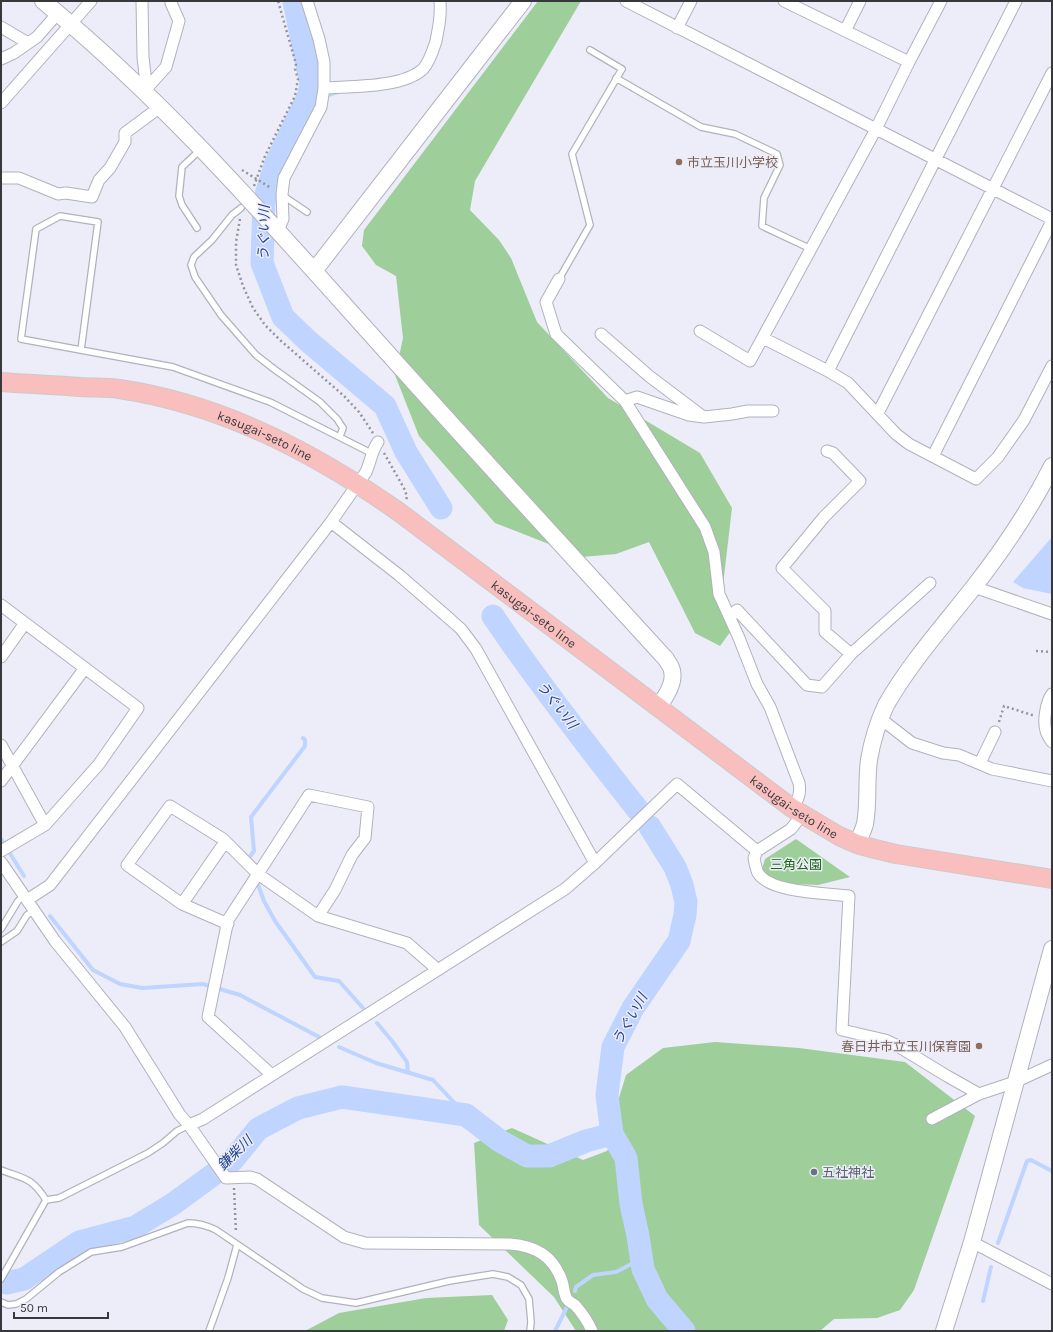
<svg xmlns="http://www.w3.org/2000/svg" width="1053" height="1332" viewBox="0 0 1053 1332" font-family="Karla,'Noto Sans JP',sans-serif">
	<style>
		.green { fill: #9ece99 }
		.water { fill: #bfd4ff }
		.lines { fill: none; stroke-linecap: round; stroke-linejoin: round }
		.stream { stroke: #bfd4ff; stroke-width: 4 }
		.river { stroke: #bfd4ff; stroke-width: 23 }
		.lane-casing { stroke: #b0b2bc; stroke-width: 8 }
		.street-casing { stroke: #b0b2bc; stroke-width: 13 }
		.secondary-casing { stroke: #b0b2bc; stroke-width: 18 }
		.primary-casing { stroke: #cbcbcc; stroke-width: 20 }
		.path { stroke: #93949b; stroke-width: 2.5; stroke-dasharray: 2 3; stroke-linecap: butt }
		.lane { stroke: #fff; stroke-width: 5.5 }
		.street { stroke: #fff; stroke-width: 11 }
		.secondary { stroke: #fff; stroke-width: 16 }
		.primary { stroke: #f9bebe; stroke-width: 18 }
		.education-dot { fill: #8d6e63; stroke: #ecedf8; stroke-width: 1.5 }
		.worship-dot { fill: #6b7280; stroke: #ecedf8; stroke-width: 1.5 }
		.labels { text-anchor: middle; dominant-baseline: central; stroke-width: 3; stroke-linejoin: round; paint-order: stroke }
		.education-label { font-size: 13px; fill: #785e54; stroke: #ecedf8; text-anchor: start }
		.street-label { font-size: 13px; fill: #37383c; stroke: #ecedf8 }
		.park-label { font-size: 13px; fill: #186614; stroke: #ecedf8 }
		.worship-label { font-size: 13px; fill: #5b616d; stroke: #ecedf8; text-anchor: start }
		.water-label { font-size: 14px; font-style: italic; fill: #224493; stroke: #ecedf8 }
	</style>
	<rect width="100%" height="100%" fill="#ecedf8"/>
	<path class="green" d="M538,1h43l-106,180 -5,29 29,30 12,18 26,64 71,76 92,55 32,55 -9,77 8,46 -11,15 -25,-13 -46,-91 -33,12 -34,3 -87,-34 -76,-87 -24,-61 8,-37 -7,-62 -20,-11 -14,-19 2,-16z
		M796,839l54,38 -32,8 -25,-1 -23,-6 -8,-9 3,-10z
		M715,1042l84,6 106,14 70,54 -61,174 -14,20 -23,8 -43,1 -14,12h-244l-22,-34 -75,-72 -5,-82 38,-15 71,32 24,-9 9,-14 -2,-23 12,-39 37,-27z
		M492,1295l16,25 -4,11h-199l34,-18 87,-15z"/>
	<path class="water" d="M1052,537v57l-29,-6 -10,-6z"/>
	<g class="lines">
		<path class="stream" d="M308,97l11,1 22,-7
			M1,839l23,37
			M250,862l-1,-4 5,-7 -3,-34 54,-71v-6l-2,-2
			M256,879l8,22 11,20 40,56 24,4 24,27
			M50,916l43,54 27,14 22,4 61,-4 37,11 79,42
			M377,1023l15,18 15,21 1,10
			M339,1047l37,16 57,17 33,35
			M998,1243l29,-82 4,-1 21,11
			M575,1291l1,-4 17,-12 23,-3 25,-13
			M983,1301l8,-34
			M555,1331l12,-24"/>
		<path class="river" d="M294,1l17,84 -3,12 -32,66 -12,38 -2,62 21,54 25,24 77,65 21,46 35,56
			M493,616c45,67 95,131 145,194
			M650,827l25,40 7,18 4,17 -1,13 -6,26 -46,67 -20,39 -6,48 5,39 14,24 5,46 7,32 5,33 14,30 27,32
			M1,1282l6,1 17,-4 55,-37 56,-15 38,-23 59,-43 26,-32 40,-21 44,-11 124,18 34,26 27,15h22l37,-15 26,-7"/>
		<g class="lane-casing">
			<path id="lane" d="M616,78l85,49 34,7 42,20 3,11 -16,33 -2,28 49,23
				M282,195l25,17
				M241,208l-9,7 -20,25 -18,17 -3,8 4,12 26,38 35,40 18,14 46,33 17,17 6,9 -3,8
				M197,228l-15,-23 -3,-9 3,-29 19,-18
				M559,279l31,-54 -18,-71 50,-85 -32,-19
				M81,350l17,-128 -38,-6 -24,13 -15,110 152,28 97,35 101,51
				M1,929l17,-28 6,-5
				M1,942l16,-11 10,-16 6,-4
				M1,1170c23,9 31,7 45,30
				M46,1200l13,-2 89,-45 15,-10 14,-12 12,-6
				M1,1279l45,-79
				M1,1302l7,3 8,-1 10,-5 33,-27 32,-20 31,-5 66,-24c10,0 18,2 28,7l87,59 19,9 34,5 93,-22 44,-7 15,3 13,8 8,14 2,23 -1,9
				M209,1331l19,-53 9,-33"/>
		</g>
		<g class="street-casing">
			<path id="street" d="M142,1l1,56 4,35
				M626,1l426,218
				M784,1l125,61
				M1,27l27,16
				M677,28l14,-27
				M845,31l15,-30
				M1,59l13,-6 23,-16 21,-24
				M147,88l19,-21 13,-46 -8,-18v-2
				M324,88c27,-2 79,0 99,-19 7,-8 10,-19 13,-28 3,-16 5,-24 4,-40
				M1,103l90,-102
				M1,178h18l39,16 8,-1 26,4 7,-17 11,-12 15,-26v-9l35,-26
				M278,231l5,-12 -1,-25 2,-16 37,-71 3,-19v-26l-5,-23 -12,-38
				M559,279l-13,23 10,32 69,67 80,126 9,25 5,42 20,44 18,46 13,23 29,76c2,11 -1,17 -7,25
				M700,331l50,30 126,-232 33,-67 32,-61
				M601,334l48,42 53,40
				M763,338l65,33 20,12 48,51 13,10 67,35 22,-22 26,-37 28,-54
				M828,371l188,-370
				M625,401l12,-4 52,18 15,2 28,-3 16,-3h25
				M878,413l174,-340
				M827,451l6,2 27,28 -36,36 -42,51 43,43v21l26,22
				M933,456l119,-235
				M331,522l68,53 45,39 17,15 15,20 119,214
				M974,587l78,27
				M1,605l137,103 -39,56 -54,61 -44,26
				M730,617l7,-7 70,75 15,2 29,-33 79,-71
				M1,657l24,-34
				M1052,694c-6,8 -9,27 -6,37 1,4 4,8 6,11
				M881,719l31,24 31,10 16,2 33,14 60,12
				M1,745l44,80
				M980,763l15,-31
				M1,781l84,-113
				M757,851l-3,7c1,5 2,11 4,15 12,20 69,20 91,23l-7,134 43,10 11,5 51,31 32,18
				M1,862l54,79 70,86 55,88 9,10 37,53 24,-1 7,2 87,58 21,6 145,1c26,2 43,12 52,37 2,6 2,14 5,18 2,3 5,4 8,6 7,8 13,16 17,26
				M27,900l23,-15 281,-363 35,-50c5,-11 5,-20 12,-30
				M182,904l43,-62
				M228,924l-46,-20 -55,-39 43,-59 53,33 35,35 60,42 89,27 31,27
				M272,1075l-64,-58 20,-97 81,-125 59,12 -3,31 -13,17 -17,35 -17,26
				M932,1119l47,-25 36,-12 37,-17
				M189,1125l14,-6 362,-230 30,-26 82,-79 80,67 34,-22 11,-14
				M972,1242l80,42"/>
		</g>
		<g class="secondary-casing">
			<path id="secondary" d="M43,1c126,103 232,227 341,348 93,104 188,207 282,310 2,4 6,8 6,12 3,12 -7,27 -14,36
				M314,271l209,-270
				M857,844c3,-7 6,-13 8,-20 4,-21 1,-43 4,-64 3,-18 9,-38 17,-55 24,-42 57,-79 87,-117 29,-37 58,-80 79,-122
				M944,1331l28,-89 80,-293"/>
		</g>
		<g class="primary-casing">
			<g id="primary">
				<path id="s1" d="M1,382c26,2 52,3 79,5 13,1 26,0 39,2 103,15 196,64 280,123l393,296 47,28 18,8 18,5 21,5 156,25"/>
			</g>
		</g>
		<path class="path" d="M242,170l29,18
			M254,186l11,-30 30,-60 3,-17 -3,-10 1,-5 -18,-63
			M240,219l-4,23v23l7,21 10,22 12,17 15,15 64,56 15,16 14,21
			M384,453l21,37 2,7 -1,3
			M1036,651l16,1
			M999,722l5,-16 31,10
			M234,1188l2,45"/>
		<use href="#lane" class="lane"/>
		<use href="#street" class="street"/>
		<use href="#secondary" class="secondary"/>
		<use href="#primary" class="primary"/>
	</g>
	<g class="education-dot">
		<circle cx="679" cy="162" r="4"/>
		<circle cx="979" cy="1046" r="4"/>
	</g>
	<circle class="worship-dot" cx="814" cy="1172" r="4"/>
	<g class="labels">
		<g class="education-label">
			<text x="687" y="162">市立玉川小学校</text>
			<text x="971" y="1046" text-anchor="end">春日井市立玉川保育園</text>
		</g>
		<g class="street-label">
			<text stroke="none"><textPath href="#s1" startOffset="272">kasugai-seto line</textPath></text>
			<text stroke="none"><textPath href="#s1" startOffset="596">kasugai-seto line</textPath></text>
			<text stroke="none"><textPath href="#s1" startOffset="920">kasugai-seto line</textPath></text>
		</g>
		<g class="park-label">
			<text x="796" y="864">三角公園</text>
		</g>
		<g class="worship-label">
			<text x="822" y="1172">五社神社</text>
		</g>
		<g class="water-label">
			<text transform="translate(264 233) rotate(-89)">うぐい川</text>
			<text transform="translate(557 705) rotate(52)">うぐい川</text>
			<text transform="translate(630 1019) rotate(-61)">うぐい川</text>
			<text transform="translate(235 1153) rotate(-45)">鎌柴川</text>
		</g>
	</g>
	<rect width="1053" height="1332" fill="none" stroke="#37383c" stroke-width="4"/>
	<path d="M14 1312v6h94v-6" fill="none" stroke="#37383c" stroke-width="2"/>
	<text x="20" y="1312" font-size="12" fill="#37383c" stroke="#ecedf8" stroke-width="3" paint-order="stroke">50 m</text>
</svg>
